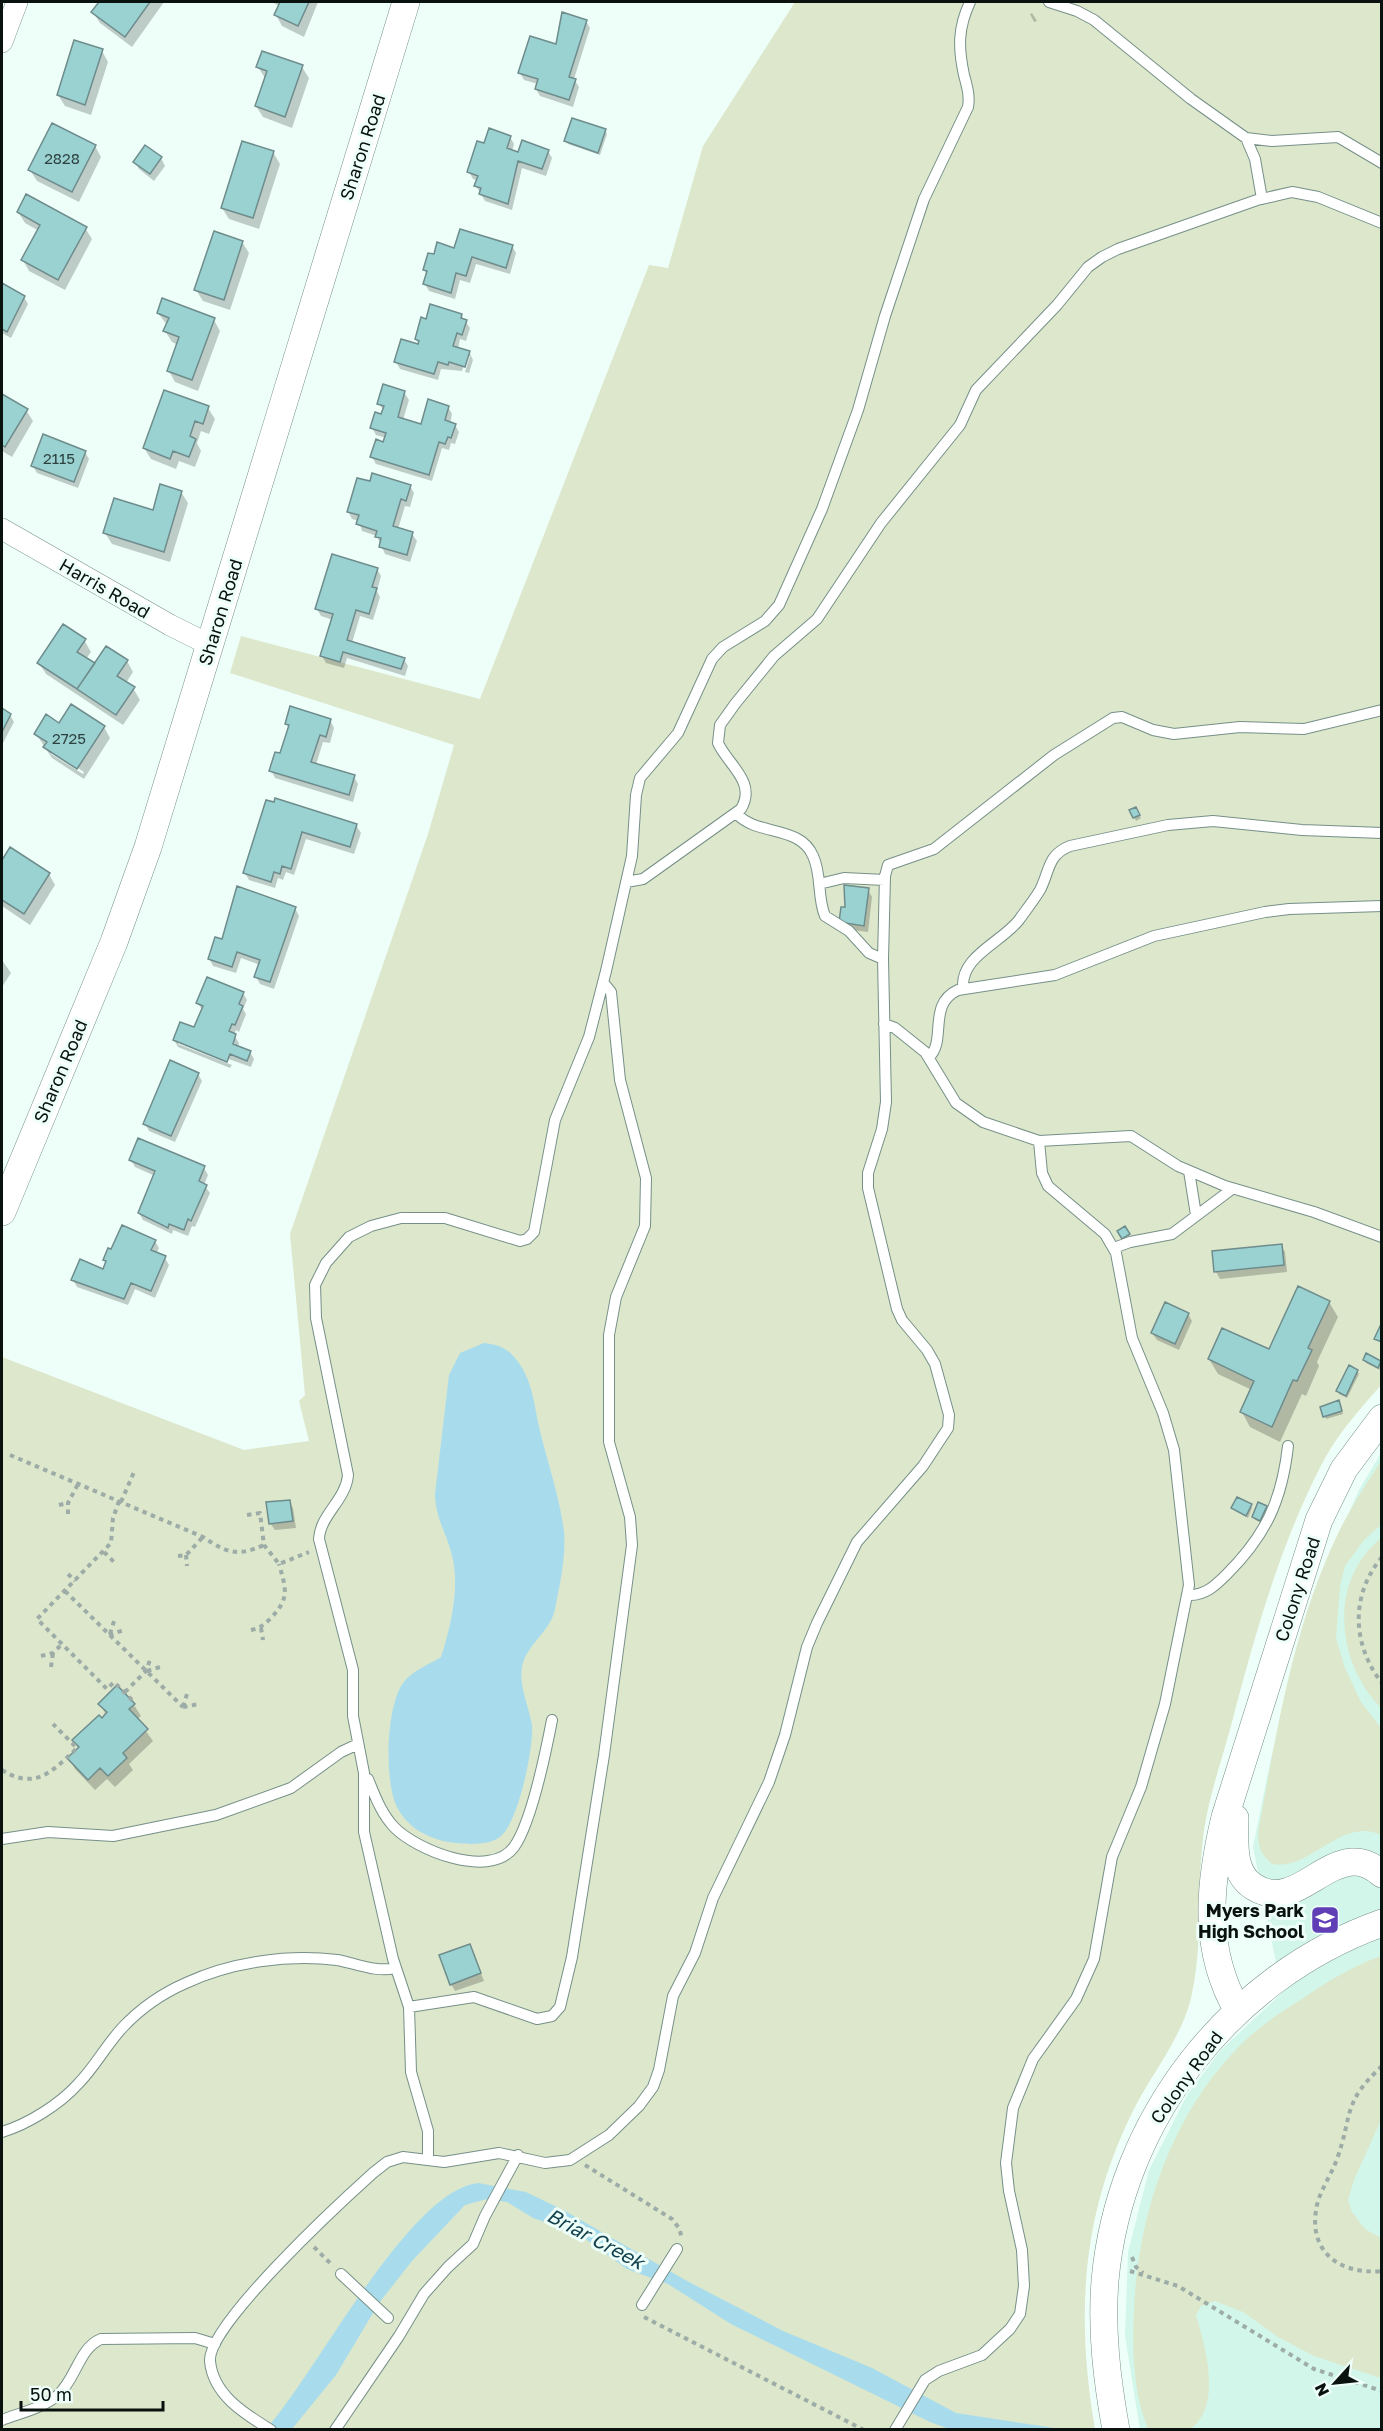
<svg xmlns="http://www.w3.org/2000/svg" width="1383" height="2431" viewBox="0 0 1383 2431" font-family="'Golos Text',sans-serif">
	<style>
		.built { fill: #d2f7ea }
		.green { fill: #dce7cc }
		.water { fill: #a8dced }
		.shadow { fill: #0003; fill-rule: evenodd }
		.building { fill: #9ad2d2; stroke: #6f8c8c; stroke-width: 1.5 }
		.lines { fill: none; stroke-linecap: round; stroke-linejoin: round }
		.service-casing { stroke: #769087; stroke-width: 12 }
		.minor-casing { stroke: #769087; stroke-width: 22 }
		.tertiary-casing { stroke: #769087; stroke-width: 28 }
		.path { stroke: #9eaca7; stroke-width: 4; stroke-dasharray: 4.5 4.5; stroke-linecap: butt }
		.service { stroke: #fff; stroke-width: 10 }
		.minor { stroke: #fff; stroke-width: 21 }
		.tertiary { stroke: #fff; stroke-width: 27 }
		.labels { text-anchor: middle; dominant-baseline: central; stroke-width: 6; stroke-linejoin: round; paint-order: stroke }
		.number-label { font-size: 15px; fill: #2d4240 }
		.street-label { font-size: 18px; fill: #09120f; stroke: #eefff9 }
		.poi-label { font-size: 18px; font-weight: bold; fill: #09120f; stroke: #eefff9; text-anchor: end }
		.water-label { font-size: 20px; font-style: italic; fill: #14414e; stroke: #eefff9 }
	</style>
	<rect width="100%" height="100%" fill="#eefff9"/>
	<path class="built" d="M1381,1453v976l-241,1 -15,-94 3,-84 21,-82 38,-75 34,-45 61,-57 -29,-146 18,-89 68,-222 20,-46z"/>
	<path class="green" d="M795,2h586v1383c-20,23 -42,47 -57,75 -43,81 -69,174 -92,262 -9,34 -21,68 -27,102 -10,59 0,120 -15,178 -11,40 -41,75 -59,113 -50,103 -55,203 -36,314h-1093v-1072l242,93 65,-9 -10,-40 6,-6 -15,-161 138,-400 26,-89 -224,-72 11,-37 239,63 169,-434 19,3 35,-122z
		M1381,1461v64l-17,15 -19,26 -5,20 -4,52 9,30 16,34 20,26v107c-39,-19 -72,37 -109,29 -11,-9 -14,-17 -14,-31 18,-98 34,-201 77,-293 12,-27 30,-54 46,-79z
		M1381,1538v170c-45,-46 -53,-127 0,-170z
		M1381,1956v164l-27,60 -6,20 4,12 13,17 16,9v140l-67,-22 -36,-19 -35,-25 -28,-11 -14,5 -5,9c9,31 27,91 -6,114h-42c-15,-38 -16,-79 -14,-120 4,-99 41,-205 116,-273 16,-14 34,-26 52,-37 24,-17 51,-33 79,-43z"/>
	<path class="water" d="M484,1343c14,2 22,4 31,15 19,22 19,51 26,77 8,32 19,64 23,97 2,25 -4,52 -9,77 -4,21 -26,34 -32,54 -6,19 6,43 9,62 2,22 -14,99 -32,112 -13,10 -42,7 -57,4 -20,-5 -37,-16 -46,-34 -13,-26 -11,-100 6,-124 9,-12 25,-18 38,-26 10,-31 20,-73 10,-105 -6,-23 -15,-32 -16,-58l14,-119 11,-22z
		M478,2183l48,9 39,19 122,70 96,50 89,37 84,45 105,16h-112l-19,-7 -199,-98 -63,-40 -41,-15 -50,-36 -44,-15 -26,-16 -20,-3 -22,6 -53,56 -33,42 -43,72 -44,54 -27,1c50,-54 143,-239 213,-247z"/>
	<path class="shadow" d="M101,2h-1h64l-32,45 -32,-24 -7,-11z
		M271,2h47l-14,35 -22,-11 -6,-11 4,-9z
		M1032,13l5,8 -3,1 -4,-8z
		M586,21l4,7 -16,51 5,8 -6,20 -33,-11 -4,-7 2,-5 -14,-4 -4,-7z
		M102,51l6,11 -17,53 -26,-9 -7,-11z
		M258,67h44l7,11 -17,50 -29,-11 -7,-11 9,-28z
		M605,131l2,3 -7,21 -32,-11 -2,-3z
		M510,137l4,7 -2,7 7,3 29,-3 4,7 -6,18 -24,-8 -10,42 -27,-9 -9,-15 2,-5 -5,-2 -4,-7 16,-27z
		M95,146l6,11 -22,45 -42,-21 -7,-11z
		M145,147l16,11 4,8 -11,15 -15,-12 -4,-7z
		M273,152l7,12 -21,65 -30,-10 -7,-11z
		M18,212l67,16 7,11 -27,51 -36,-19 -6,-11 16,-29 -14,-8z
		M242,242l7,11 -19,57 -27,-9 -7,-11z
		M512,246l4,7 -6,21 -34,-10 -6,19 -10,-3 -5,19 -26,-8 -4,-7 2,-9 -3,-6 11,-13 20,-7z
		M2,285l22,12 4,7 -17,34 -9,-5z
		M158,313l56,7 6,11 -22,60 -23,-9 -6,-11 9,-26 -6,-3 -7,-11 2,-6z
		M461,315l9,13 -4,13 -6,-2 -2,10 11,3 4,8 -4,13 -4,-1 5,-16h-3l-5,15 -21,-2 -3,11 -38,-11 -4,-7 24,-16 -4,-7 11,-18z
		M404,392l5,8 -6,20 19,6 26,-19 4,7 -2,10 5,1 4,7 -4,12 -4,-1 -2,7 -7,-2 -10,33 -56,-17 -4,-7 14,-19 -10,-3 -4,-7 10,-12 2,-5 -5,-7z
		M2,395l24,15 7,11 -21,36 -10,-6z
		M208,408l7,11 -6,15 -8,-3 -4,12 4,8 -6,16 -16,-6 -3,8 -25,-10 -7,-11z
		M85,452l4,7 -11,29 -41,-15 -4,-7z
		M371,483l39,3 4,7 -4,14 -5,-1 -7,23 14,5 5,7 -7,21 -25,-8 -8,-18 -15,-5 -3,-10 -7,-2 -4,-8z
		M181,492l7,11 -18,59 -58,-18 -7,-11 49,-21z
		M377,569l4,7 -4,15 3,6 -7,23 -13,-4 -8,27 52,16 4,7 -3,10 -58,-18 -3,10 -18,-5 -4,-7 11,-36 -12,-4 -4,-7z
		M84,640l7,12 -5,7 9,6 32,-4 6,11 -7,11 7,5 7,12 -17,25 -77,-51 -7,-11z
		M2,710l8,5 4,7 -11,21z
		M330,720l4,8 -4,15 -7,-1 -7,23 38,12 4,7 -5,18 -78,-24 -4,-8 10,-15 8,-26 -3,-6z
		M60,725l44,2 6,11 -26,41 -32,-21 -16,-24zM51,750l33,22 -1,2 -32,-20z
		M267,802l89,23 5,8 -7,21 -48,-15 -12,36 -8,-3 -3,8 -5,-2 -3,10 -26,-8 -4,-7z
		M1136,809l5,9 -5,3 -5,-10z
		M10,849l39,25 6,11 -25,40 -28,-19v-43z
		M868,890l4,7 -4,35 -23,-3 1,-20z
		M295,908l4,8 -25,73 -14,-5 -4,-7 4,-12 -19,-7 -5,15 -23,-7 -4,-8z
		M2,960l9,13 -9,14z
		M243,993l4,7 -4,9 3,5 -7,18 -3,-2 -2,5 5,8 -1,4 12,5 4,7 -3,8 -73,-26v3l54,21 -2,3 -52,-21 -4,-7 21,-11 7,-19 -4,-7z
		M198,1074l4,7 -27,61 -26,-11 -4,-8z
		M131,1160l73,8 4,7 -4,10 6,8 -15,34 -3,-1 -4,10 -15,-6 -1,4 -29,-14 -4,-7 16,-37 -20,-9z
		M155,1241l4,7 -3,6 9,4 4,7 -14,33 -20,-9 -7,16 -51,-18 -4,-7 31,-9 3,-7 -2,-4z
		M1281,1245l4,7 2,20 -67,7 -4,-7z
		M1329,1302l9,15 -21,45 2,4 -13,30 -4,-2 -22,48 -30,-15 -8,-15 10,-22 -34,-16 -9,-15 61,-8z
		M1188,1314l4,7 -13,29 -22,-10 -5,-7z
		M1364,1360l16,2v8l-14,-7z
		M1357,1371l2,3 -12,24 -8,-4 -1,-3z
		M1340,1405l3,9 -17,5 -1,-3z
		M289,1501l4,7 3,20 -21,2 -5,-7z
		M1250,1505l2,3 -4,10 -15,-10z
		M1265,1507l2,3 -5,13 -7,-3 -1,-3z
		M117,1687l17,18 7,11 -4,3 16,22 -24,23 4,6 -18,17 -8,-8 -12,11 -20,-21 -6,-11 10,-9 -5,-8 32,-26 -6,-11z
		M473,1953l11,28 -29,10 -4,-7z"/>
	<path class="building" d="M99,2h51l-25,35 -34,-25z
		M280,2h29l-11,24 -24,-11z
		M562,12l25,8 -18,57 7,2 -7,21 -34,-11 3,-10 -20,-6 12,-37 26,8z
		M74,40l29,9 -18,56 -28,-10z
		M262,51l41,14 -18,52 -30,-11 12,-35 -11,-4z
		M572,118l34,11 -8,24 -34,-12z
		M52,123l44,22 -24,47 -44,-22z
		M489,128l22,8 -4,12 11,4 4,-12 27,10 -7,19 -24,-8 -10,43 -29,-10 2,-6 -7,-2 4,-10 -11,-4 10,-31 7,2z
		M242,141l32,10 -21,67 -32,-10z
		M145,145l17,12 -12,17 -17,-12z
		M26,194l61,33 -29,53 -37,-20 19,-35 -23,-13z
		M460,229l53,16 -7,23 -34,-11 -6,19 -10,-3 -5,20 -28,-9 4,-13 -4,-1 5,-17 6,1 3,-12 17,6z
		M214,231l29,10 -19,59 -30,-10z
		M2,283l23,13 -18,36 -5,-3z
		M162,298l53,20 -23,62 -25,-9 12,-34 -16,-6 6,-13 -12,-5z
		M430,304l32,10 -1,4 6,2 -5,15 -5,-2 -4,13 17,5 -5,16 -16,-5 -1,3 -10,-3 -4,12 -40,-12 7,-23 17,5 1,-3 -4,-2 6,-22 5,2z
		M383,384l22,7 -7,26 23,7 7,-25 21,7 -4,14 11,4 -5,14 -3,-1 -3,7 -6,-2 -10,33 -59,-18 6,-18 7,3 3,-9 -16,-5 5,-16 6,2 3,-8 -7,-2z
		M164,390l45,16 -6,18 -8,-3 -5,15 6,3 -7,18 -16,-6 -3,8 -27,-11z
		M2,394l26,15 -23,38 -3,-2z
		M43,434l43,17 -12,31 -43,-16z
		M372,473l39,12 -5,16 -5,-2 -8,27 20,6 -6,23 -28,-8 2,-9 -6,-1 2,-6 -21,-7 3,-9 -12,-3 10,-34 13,3z
		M160,484l22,7 -18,61 -61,-19 11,-35 39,12z
		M332,554l46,14 -6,19 5,1 -8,26 -13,-4 -9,30 58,18 -4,11 -58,-17 -3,10 -20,-6 13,-42 -18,-5z
		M63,624l23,15 -9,13 18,11 -18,26 -40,-26z
		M106,646l22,14 -11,16 18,11 -19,28 -39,-26z
		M71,704l34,22 -28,43 -34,-22 4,-5 -13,-8 12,-20 13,9z
		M290,706l41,13 -5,18 -6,-2 -9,27 44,13 -6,20 -80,-24 6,-19 5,1 9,-28 -4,-1z
		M2,708l9,6 -9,18z
		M275,798l82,26 -7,23 -48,-15 -11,37 -9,-3 -2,8 -6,-2 -3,10 -28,-9 23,-73 8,2z
		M1136,807l4,8 -7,3 -4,-8z
		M10,847l40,26 -26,41 -22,-14v-40z
		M844,885l25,3 -5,38 -25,-4 2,-15h4z
		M237,886l59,21 -26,75 -16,-5 6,-17 -23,-8 -5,15 -24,-8 7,-22 7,2z
		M207,977l37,15 -5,12 4,2 -8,19 -3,-1 -3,7 7,3 -3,10 18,7 -4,10 -17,-7 -3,8 -54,-22 7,-18 14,5 9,-21 -7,-3z
		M170,1060l29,13 -28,63 -28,-12z
		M138,1138l67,28 -6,15 8,4 -16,36 -3,-2 -4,11 -15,-6 -1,4 -30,-15 17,-42 -26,-11z
		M122,1225l34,15 -5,10 15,6 -15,35 -20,-8 -7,16 -53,-19 9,-21 23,10 3,-8 -3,-1 5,-12 3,1z
		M1125,1226l5,8 -8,5 -5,-8z
		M1282,1244l2,21 -70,7 -2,-21z
		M1298,1286l32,15 -22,47 4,2 -15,31 -4,-1 -21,47 -32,-15 14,-31 -46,-22 14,-31 47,21z
		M1165,1302l24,11 -14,31 -24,-11z
		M1382,1322v20l-8,-3z
		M1366,1353l15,8 -3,7 -15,-8z
		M1349,1365l9,5 -12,26 -10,-5z
		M1339,1400l3,11 -19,6 -3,-10z
		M1237,1497l15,7 -6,12 -15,-8z
		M290,1500l3,21 -24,3 -3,-22z
		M1258,1502l9,4 -7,15 -8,-4z
		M117,1685l18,19 -6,5 19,20 -25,24 4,5 -19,18 -8,-8 -12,12 -21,-22 12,-11 -7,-7 27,-25 3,3 5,-6 -9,-8z
		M470,1944l11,29 -31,12 -11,-30z"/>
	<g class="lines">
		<g class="service-casing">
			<path id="service" d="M1049,2l28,9 17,9 97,79 55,39 26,3 66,-4 44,26
				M1246,138l9,21 7,40
				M737,814c20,22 63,11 76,42 9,19 4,41 12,60l24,15 20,22 14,6
				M626,882l17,-3 98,-70c16,-27 -13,-44 -23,-66l2,-18 15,-21 39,-48 43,-37 64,-96 79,-98 16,-35 81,-85 31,-38 14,-10 16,-8 139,-49 35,-8 26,5 64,26
				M819,884l25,-6 41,2
				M963,989c-3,-33 38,-46 56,-69 7,-10 15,-20 21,-30 10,-19 7,-35 30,-44l98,-21 45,-4 89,9 80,3
				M884,1024l11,4 30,24 31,51 27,19 56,19 92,-5 47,30 47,20 89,26 68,25
				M929,1057c18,-16 -2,-53 29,-67l97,-15 99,-39 111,-24 24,-3 93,-3
				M1189,1171l7,44
				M1114,1248l16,-6 42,-8 60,-45
				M1188,1595c17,1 28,-10 39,-21 39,-39 55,-74 61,-128
				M365,1778l3,1c7,17 13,34 26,48 22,23 96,53 120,20 18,-25 32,-96 38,-127
				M2,1839l46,-7 65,4 103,-21 75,-27 50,-36 17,-8
				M409,2007l65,-10 63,22 15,-3 8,-9 12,-50 32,-202 28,-210 -2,-28 -21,-75v-107l7,-38 29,-71 1,-48 -26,-98 -9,-88 -8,-10
				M2,2132c26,-8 57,-27 76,-48 17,-17 28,-39 45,-57 18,-19 40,-34 63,-44 45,-21 102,-29 151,-23 18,3 40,13 58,8
				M428,2160v-29l-17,-59 -2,-65 -16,-48 -29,-127v-59l-11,-57v-46l-34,-131c1,-24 27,-39 29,-64l-32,-157 -1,-33 11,-22 23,-26 22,-11 30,-8h44l75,23 7,-2 7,-7 21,-112 34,-83 17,-66 26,-115 4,-61 4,-17 38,-45 34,-74 11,-12 42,-26 14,-16 43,-96 36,-99 27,-94 39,-117 44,-92c2,-11 -1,-21 -4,-32 -6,-28 -6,-47 6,-73
				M341,2274l47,44
				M642,2305l35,-56
				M2,2420c18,-7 41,-12 56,-25 18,-16 21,-47 43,-56l94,-1 20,6
				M271,2430c-26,-16 -58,-35 -61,-69 -3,-36 133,-161 163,-188l14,-11 16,-5 41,5 55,-9 46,10 25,-3 39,-25 30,-29 14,-19 6,-17 14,-74 22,-43 18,-55 56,-116 16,-47 22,-88 10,-24 40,-81 66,-76 25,-38 1,-13 -14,-51 -8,-14 -25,-30 -5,-11 -29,-121v-15l14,-44 4,-27 -3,-143 2,-83 3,-11 46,-16 120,-94 59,-37 9,-1 31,13 21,4 66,-7 64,2 78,-19
				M335,2430l64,-94 25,-42 24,-27 25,-23 12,-28 33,-61
				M895,2430l30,-50 14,-9 43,-16 28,-26 10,-15 4,-28 -2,-36 -13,-59 -3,-28 7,-55 20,-49 43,-60 18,-40 18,-102 29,-70 24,-83 24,-119 -15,-135 -11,-37 -31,-75 -16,-85 -11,-19 -57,-48 -6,-13 -3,-32"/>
		</g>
		<g class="minor-casing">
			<path id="minor" d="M2,42l15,-40
				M2,529l168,96 40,20"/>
		</g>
		<g class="tertiary-casing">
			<path id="tertiary" d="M2,1212l112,-270 34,-95 258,-845
				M1235,1818c0,23 -4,55 19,69 37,23 63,-22 98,-25 12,-1 21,4 30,12
				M1238,2011c-36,-62 -29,-127 -13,-194l94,-297 25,-51 38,-51
				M1116,2430c-9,-50 -15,-99 -11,-149 14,-161 125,-304 277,-358"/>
		</g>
		<path class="path" d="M10,1455l193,82c24,16 34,20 61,8
			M119,1501l-6,17 -2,25 -74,76 70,70 7,-7 19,19
			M121,1502l13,-30
			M59,1505l9,-2
			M68,1514v-11l10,-19
			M247,1515l13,-2 4,32 15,19 30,-12
			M104,1552l10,10
			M186,1555l1,11
			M178,1556l8,-1 17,-18
			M1382,1557c-32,38 -30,88 0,126
			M68,1574l7,7
			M65,1591l118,116
			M261,1628l2,12
			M251,1630c9,-2 13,-5 20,-12 19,-20 15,-29 8,-54
			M110,1634l4,-13
			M109,1635l15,-5
			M41,1656l12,-3 9,-9
			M51,1667l2,-14
			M147,1671l13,-4
			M125,1692l21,-21 5,-14
			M183,1707l16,-3
			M183,1707l4,-13
			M2,1770c33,21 51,1 75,-22l-24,-24
			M1382,2066c-40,37 -29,48 -45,93 -5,14 -14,27 -19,42 -13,48 19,74 64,70
			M585,2165l87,54 7,9 3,10
			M314,2247l18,18
			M1132,2257l4,10 7,6
			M1130,2271l48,15 136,83 68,22
			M644,2317l220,113"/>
		<use href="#service" class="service"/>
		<use href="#minor" class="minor"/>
		<use href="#tertiary" class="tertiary"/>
	</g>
	<defs>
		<g id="school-square" transform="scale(1.5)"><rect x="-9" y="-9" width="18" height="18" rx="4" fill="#5f3eb6" stroke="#eefff9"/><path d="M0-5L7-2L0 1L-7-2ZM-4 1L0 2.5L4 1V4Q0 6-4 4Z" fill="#fff"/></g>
	</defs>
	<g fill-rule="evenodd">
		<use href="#school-square" x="1325" y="1920"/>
	</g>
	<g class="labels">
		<g class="number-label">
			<text x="62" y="158">2828</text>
			<text x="59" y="458">2115</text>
			<text x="69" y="738">2725</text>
		</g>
		<g class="street-label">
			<text transform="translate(362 147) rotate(-72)">Sharon Road</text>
			<text transform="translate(105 588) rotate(30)">Harris Road</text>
			<text transform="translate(220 612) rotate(-73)">Sharon Road</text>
			<text transform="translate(60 1071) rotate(-67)">Sharon Road</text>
			<text transform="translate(1297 1589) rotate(-72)">Colony Road</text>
			<text transform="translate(1186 2077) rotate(-54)">Colony Road</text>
		</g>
		<g class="poi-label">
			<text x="1304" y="1910">Myers Park<tspan x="1304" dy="21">High School</tspan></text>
		</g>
		<g class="water-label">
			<text transform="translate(596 2238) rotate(28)">Briar Creek</text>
		</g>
	</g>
	<rect width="1383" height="2431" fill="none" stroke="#09120f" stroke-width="6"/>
	<g transform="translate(1335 2383) rotate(243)" stroke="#eefff9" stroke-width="4.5" paint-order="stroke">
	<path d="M0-4.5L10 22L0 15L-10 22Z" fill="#09120f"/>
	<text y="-9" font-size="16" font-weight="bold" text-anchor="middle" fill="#09120f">N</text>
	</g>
	<path d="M21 2401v9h142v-9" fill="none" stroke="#09120f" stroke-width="3"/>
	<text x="30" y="2401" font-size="18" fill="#09120f" stroke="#eefff9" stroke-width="4.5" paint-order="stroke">50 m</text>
</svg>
